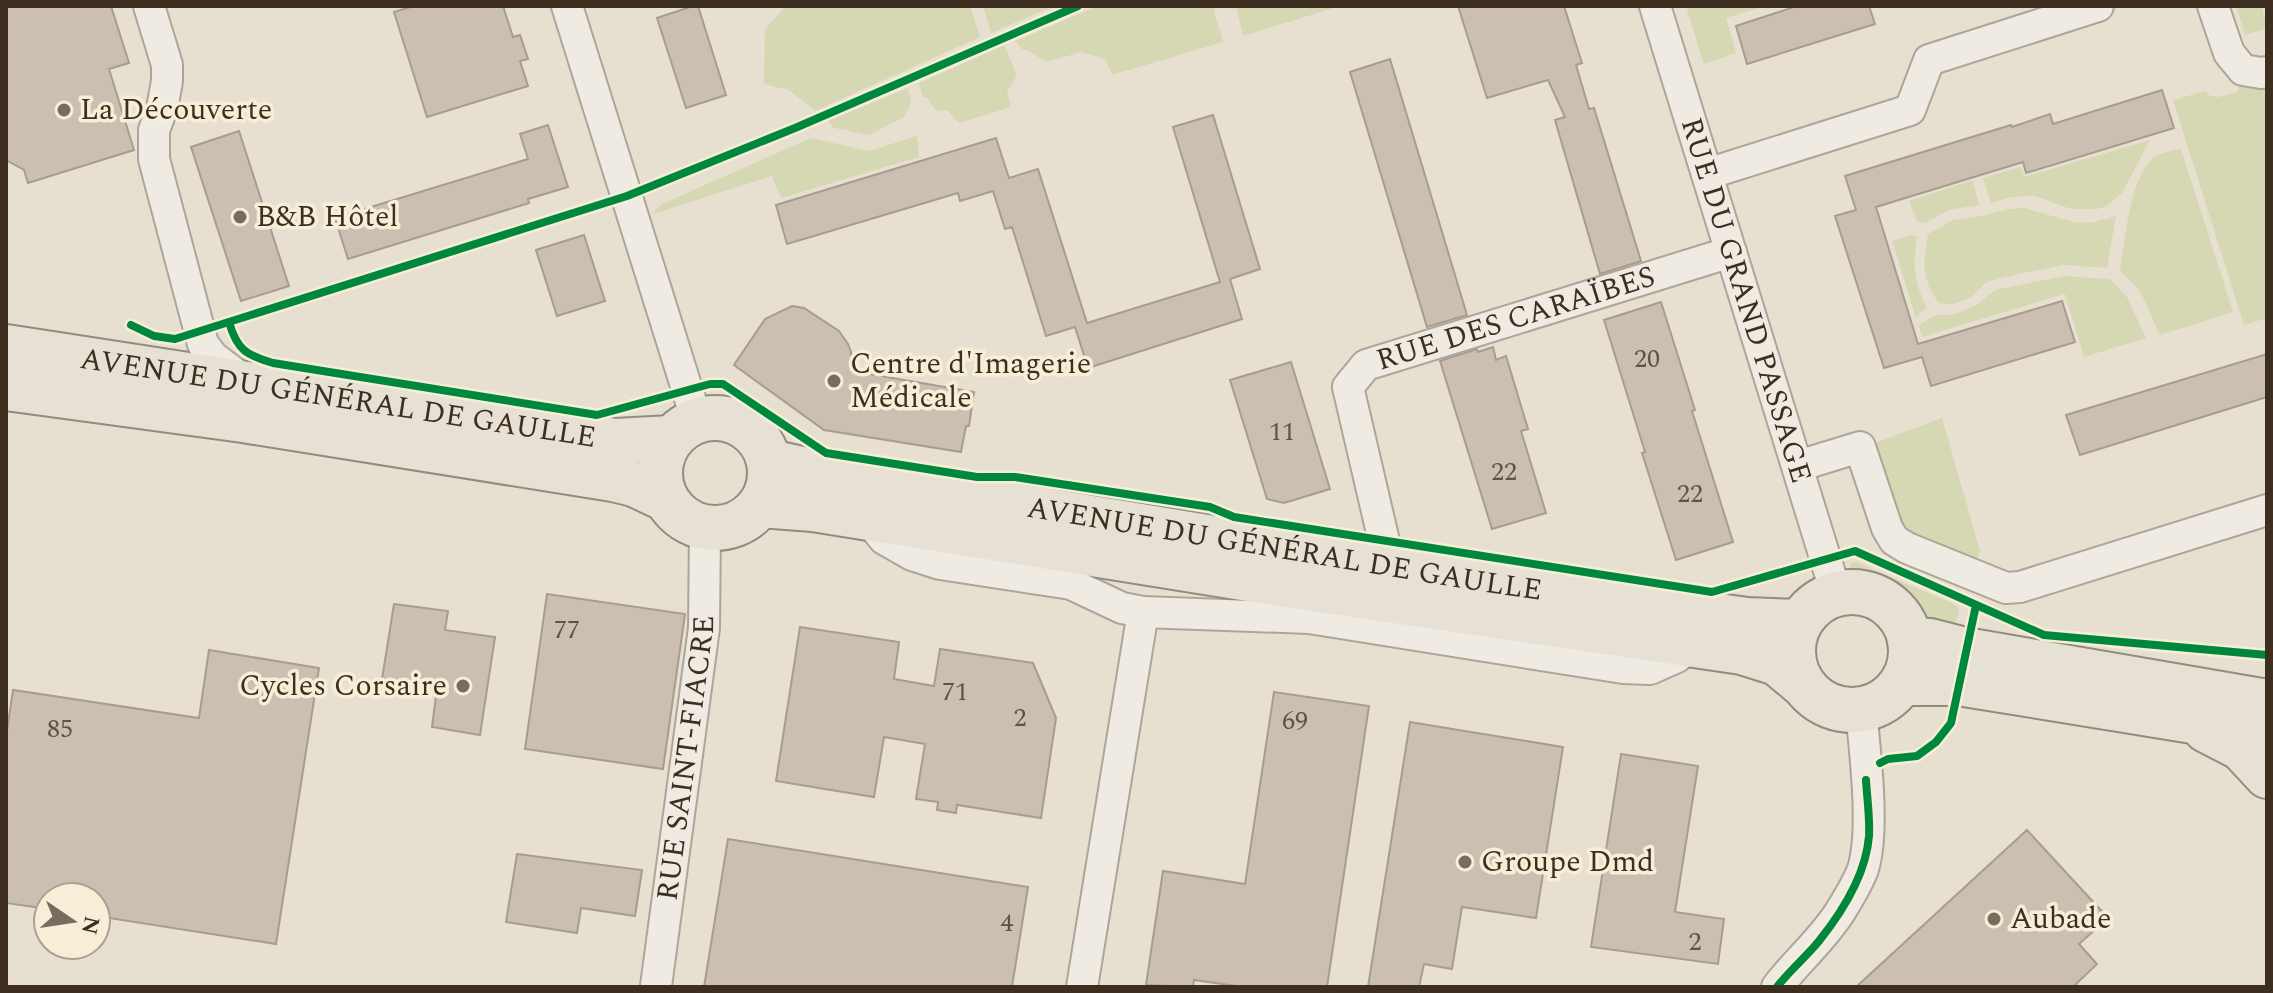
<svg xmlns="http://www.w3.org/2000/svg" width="2273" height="993" viewBox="0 0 2273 993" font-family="Spectral,serif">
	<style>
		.green { fill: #d6d7b3 }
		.building { fill: #cbbfb2; stroke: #a89c90; stroke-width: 2 }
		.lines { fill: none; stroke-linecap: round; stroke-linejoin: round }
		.minor-casing { stroke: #ada599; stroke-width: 34 }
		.primary-casing { stroke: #928b80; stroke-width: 48 }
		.minor { stroke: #efebe3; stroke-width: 30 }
		.primary { stroke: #e6e1d4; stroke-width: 44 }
		.cycleway-casing { stroke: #f7eed8; stroke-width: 13 }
		.cycleway { stroke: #00873e; stroke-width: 8 }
		.poi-dot { fill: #786c5e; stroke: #f7eed8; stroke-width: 3 }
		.labels { text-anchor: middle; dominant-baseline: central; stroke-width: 7; stroke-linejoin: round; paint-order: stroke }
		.number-label { font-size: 26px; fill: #605244 }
		.poi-label { font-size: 30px; fill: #3d2e20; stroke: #f7eed8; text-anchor: start }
		.street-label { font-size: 30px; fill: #3d2e20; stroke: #f7eed8 }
	</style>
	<rect width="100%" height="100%" fill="#e7e0d1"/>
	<path class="green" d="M786,6h184l10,31 -165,74 -26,-21 -25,-6 1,-55z
		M983,6h71l-63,27z
		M1098,6h118l-2,5 9,31 -111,33 -6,-15 -24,-8 -36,10 -19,-12h-4l-8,-9z
		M1236,6h104l-97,30z
		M1689,6h77l-40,12 10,35 -32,11 -17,-54z
		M2236,6h26l5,22 -22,7z
		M1004,45l13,30 -10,17 4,15 -52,16 -11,-12 -13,-1 -8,-13 -4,1 -4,-15z
		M2267,84v234l-23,7 -71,-225 33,-9 4,5 8,1 19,-5 2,-6z
		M908,88l3,15 -7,14 -35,18 -35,-7 -6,-7z
		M917,136l2,21 -138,41 -9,-22 -119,38 7,-9 151,-67 58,13z
		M2150,140l-28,53 -15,13 -10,3h-26l-36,-13 -24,1 -20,6 -8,-25 38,-11 3,10z
		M2181,149l52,163 -73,23 -20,-44 -20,-20c5,-30 9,-88 31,-111 7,-7 21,-9 30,-11z
		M1973,180l6,25 -30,5 -24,13 -8,-2 -8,-20z
		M2024,208l53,15 17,-1 22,-6 -9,52 -43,-3 -59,12 -18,5 -17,16 -17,6 -14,-1c-18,-24 -16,-40 -11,-69l25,-14 34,-5 21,-6z
		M1912,235l5,2c-4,28 -4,45 10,70l-11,11 -24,-77z
		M2064,276l46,3 17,18 19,41 -62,19 -19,-63 -143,43 -3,-12 17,-10h16l23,-9 20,-16z
		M1942,418l38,133 -4,11 -60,-26 -14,-13 -27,-80z
		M1856,562l98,42 5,5 -5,23 -29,-12 -18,-22 -18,-13 -33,-12 -6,-5v-5z"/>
	<path class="building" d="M6,6h105l18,57 -20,6 25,81 -106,33 -4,-13 -18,-10z
		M414,6h89l10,31 7,-2 8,24 -8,2 8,25 -101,31 -33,-105z
		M693,6h5l28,89 -40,13 -29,-90z
		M1458,6h106l18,57 -6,2 13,44 5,-1 47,153 -41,13 -45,-154 10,-3 -17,-37 -61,18z
		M1797,6h72l6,18 -128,40 -11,-38z
		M1390,59l77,256 -40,12 -77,-255z
		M2162,90l12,38 -148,45 -3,-11 -147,45 42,137 144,-43 13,41 -144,44 -9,-29 -38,11 -49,-152 21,-6 -11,-34 166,-51 1,2 38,-13 3,10z
		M1213,115l47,154 -30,10 12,40 -154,49 -13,-41 -29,9 -34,-109 -7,2 -12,-38 -33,10 -2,-8 -171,51 -11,-39 220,-67 13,40 29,-9 49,154 133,-41 -47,-155z
		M548,125l20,62 -40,12 1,4 -181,56 -13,-41 193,-59 -8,-25z
		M239,131l50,155 -48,15 -50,-154z
		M584,235l21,66 -48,15 -21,-66z
		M1661,302l34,108 -3,1 41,131 -57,18 -34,-107 3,-1 -41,-132z
		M792,306l12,2 35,23 9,13 3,8 1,19 122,21 -5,34h-3l-5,26 -137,-22 -90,-65 31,-46z
		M1493,347l3,13 10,-4 22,73 -7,2 25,82 -54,16 -52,-168 37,-12 1,3z
		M2267,354v43l-187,58 -14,-40z
		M1291,362l39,127 -46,14 -17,-4 -37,-119z
		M547,594l138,20 -22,155 -138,-20z
		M394,604l54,7 -3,19 50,7 -15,98 -48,-8 5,-39 -55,-9z
		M800,627l99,15 -5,37 40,7 6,-37 93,14 23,55 -15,100 -84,-13 -1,8 -19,-3 1,-8 -22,-3 9,-55 -41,-7 -10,60 -98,-16z
		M209,650l110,18 -43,276 -180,-28v-19h-48v12l-42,-6v-166l7,-47 186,28z
		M1274,692l95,14 -42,281h-84l-49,-7 -1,7 -47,-2 17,-114 82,13z
		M1410,722l153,25 -27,171 -74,-11 -10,62 -28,-5 -5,23h-51z
		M1621,754l77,12 -23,146 49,7 -6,45 -127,-17z
		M2027,830l81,88 -29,26 18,20 -24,23h-217z
		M728,839l300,48 -16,100h-308z
		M517,854l125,16 -7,46 -54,-8 -4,25 -71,-11z"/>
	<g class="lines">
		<g class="minor-casing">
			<g id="minor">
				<path d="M149,6l18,59v16l-5,28 -8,21v29l49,185 10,13 32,24"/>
				<path d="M567,6l130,415"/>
				<path id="s1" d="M1655,6l181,587"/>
				<path d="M2213,6l16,47 14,17 18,3 6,-1"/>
				<path d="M1707,174l203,-64 19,-50 169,-54"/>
				<path d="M1798,466l62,-19 27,81 7,12 13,8 99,40 14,-1 247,-77"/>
				<path d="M866,517l18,22 28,16 28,9 131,20 51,24 21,4 166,6 314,50 27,1 27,-12 13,-12"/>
				<path id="s2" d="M1390,567l-42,-180 18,-22 365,-113"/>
				<path id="s3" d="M656,986l48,-358 1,-100"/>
				<path d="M1082,987l61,-375"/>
				<path d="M1777,987c20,-26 45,-47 63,-75 8,-13 18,-29 23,-43 12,-39 2,-117 -2,-159"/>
			</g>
		</g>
		<g class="primary-casing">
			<g id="primary">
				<path id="s4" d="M6,347l609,94 57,-3"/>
				<path d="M6,388l237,32 370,59 21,5 32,15"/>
				<circle cx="715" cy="473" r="55"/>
				<path id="s5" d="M770,462l49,11 667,110 261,37 52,2"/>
				<path d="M761,505l52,4 479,77 450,66 35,11 24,20"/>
				<circle cx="1852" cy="651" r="59"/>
				<path d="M1910,640l20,1 35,9 302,52"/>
				<path d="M1902,683h56l309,50"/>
				<path d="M2206,730l35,18 26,28"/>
			</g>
		</g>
		<use href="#minor" class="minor"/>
		<use href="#primary" class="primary"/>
		<g class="cycleway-casing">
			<path id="cycleway" d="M229,322c8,28 17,33 44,41l324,52 113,-31h13l103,69 151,24h38l195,30 24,10 478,75 143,-41 189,84 223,20
				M131,325l23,11 21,3 452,-143 168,-68 283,-122
				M1880,763l8,-4 29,-3 19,-14 15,-19 25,-118
				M1777,987c13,-17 29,-30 42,-46 24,-30 47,-66 50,-105 1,-19 -2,-38 -3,-56"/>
		</g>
		<use href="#cycleway" class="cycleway"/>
	</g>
	<g class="poi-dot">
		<circle cx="64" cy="110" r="8"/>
		<circle cx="240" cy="217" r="8"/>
		<circle cx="834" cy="381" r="8"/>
		<circle cx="463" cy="686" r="8"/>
		<circle cx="1465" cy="862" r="8"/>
		<circle cx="1994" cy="919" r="8"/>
	</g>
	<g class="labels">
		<g class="number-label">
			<text x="1647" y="359">20</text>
			<text x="1282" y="432">11</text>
			<text x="1504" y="472">22</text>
			<text x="1690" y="494">22</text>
			<text x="567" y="630">77</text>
			<text x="955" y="692">71</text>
			<text x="1020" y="718">2</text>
			<text x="1295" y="721">69</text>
			<text x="60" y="729">85</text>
			<text x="1007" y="923">4</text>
			<text x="1695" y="942">2</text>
		</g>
		<g class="poi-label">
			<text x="80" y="110">La Découverte</text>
			<text x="256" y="217">B&amp;B Hôtel</text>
			<text x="850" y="364">Centre d'Imagerie<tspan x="850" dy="34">Médicale</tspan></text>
			<text x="447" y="686" text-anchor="end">Cycles Corsaire</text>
			<text x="1481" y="862">Groupe Dmd</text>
			<text x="2010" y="919">Aubade</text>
		</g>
		<g class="street-label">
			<text stroke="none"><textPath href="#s1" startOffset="308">RUE DU GRAND PASSAGE</textPath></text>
			<text stroke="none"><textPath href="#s2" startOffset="370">RUE DES CARAÏBES</textPath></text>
			<text stroke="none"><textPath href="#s4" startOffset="336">AVENUE DU GÉNÉRAL DE GAULLE</textPath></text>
			<text stroke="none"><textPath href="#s5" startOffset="522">AVENUE DU GÉNÉRAL DE GAULLE</textPath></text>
			<text stroke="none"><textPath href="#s3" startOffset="230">RUE SAINT-FIACRE</textPath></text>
		</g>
	</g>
	<rect width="2273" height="993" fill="none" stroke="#3d2e20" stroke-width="16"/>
	<g transform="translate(72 921) rotate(103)"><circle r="38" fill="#f7eed8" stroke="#ada18e" stroke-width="2"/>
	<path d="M0-6L14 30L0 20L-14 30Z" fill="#786c5e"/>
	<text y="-12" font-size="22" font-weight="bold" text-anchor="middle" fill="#3d2e20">N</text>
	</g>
</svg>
